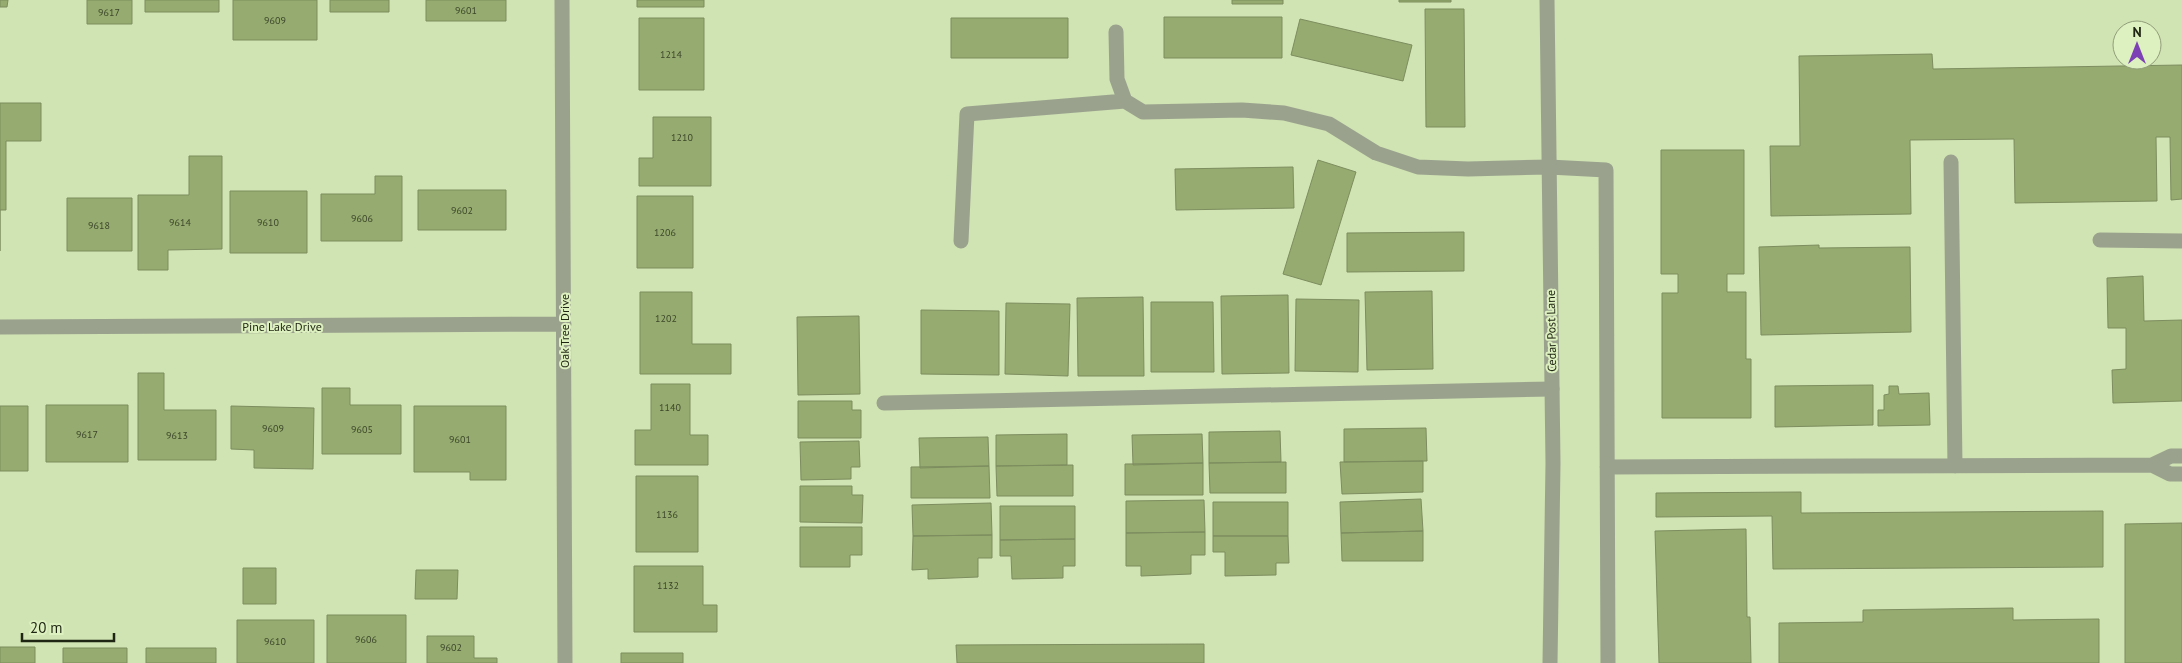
<svg xmlns="http://www.w3.org/2000/svg" width="2182" height="663" viewBox="0 0 2182 663" font-family="'PT Sans',sans-serif">
	<style>
		.building { fill: #95ab6f; stroke: #7d8d5f }
		.lines { fill: none; stroke-linecap: round; stroke-linejoin: round }
		.service { stroke: #9aa28e; stroke-width: 15 }
		.minor { stroke: #9aa28e; stroke-width: 15 }
		.labels { text-anchor: middle; dominant-baseline: central; stroke-width: 4; stroke-linejoin: round; paint-order: stroke }
		.number-label { font-size: 10px; fill: #3c462a }
		.street-label { font-size: 12px; fill: #1f2513; stroke: #ddf0bf }
	</style>
	<rect width="100%" height="100%" fill="#d0e3b2"/>
	<path class="building" d="M0,0h8l-1,7h-7z
		M87,0h45v24h-45z
		M145,0h74v12h-74z
		M233,0h84v40h-84z
		M330,0h59v12h-59z
		M426,0h80v21h-80z
		M637,0h67v7h-67z
		M1232,0h51v4h-51z
		M1399,0h52v2h-52z
		M1425,9h39l1,118h-39z
		M1164,17h118v41h-118z
		M639,18h65v72h-65z
		M951,18h117v40h-117z
		M1300,19l112,26 -9,36 -112,-26z
		M1932,54l1,15 249,-4v134l-11,1 -1,-63h-14l1,64 -142,2 -1,-64 -104,1 1,74 -140,2 -1,-70h30l-1,-90z
		M0,103h41v38h-35v69h-6v41z
		M653,117h58v69h-72v-28h14z
		M1661,150h83v124h-17v18h19v67h5v59h-89v-125h16v-19h-17z
		M189,156h33v93l-54,1v20h-30v-75h51z
		M1318,160l38,12 -35,113 -38,-11z
		M1293,167l1,41 -118,2 -1,-41z
		M375,176h27v65h-81v-47h54z
		M418,190h88v40h-88z
		M230,191h77v62h-77z
		M637,196h56v72h-56z
		M67,198h65v53h-65z
		M1464,232v39l-117,1v-39z
		M1819,245v3l91,-1 1,85 -150,3 -2,-88z
		M2143,276l1,45 38,-1v81l-69,2 -1,-33 14,-1v-41h-18l-1,-50z
		M1432,291l1,78 -66,1 -2,-78z
		M640,292h52v52h39v30h-91z
		M1288,295l1,78 -67,1 -1,-78z
		M1143,297l1,79h-66l-1,-78z
		M1296,299l63,1 -1,72 -63,-1z
		M1151,302h62l1,70h-63z
		M1006,303l64,1 -2,72 -63,-2z
		M921,310l78,1v64l-78,-1z
		M859,316l1,78 -62,1 -1,-78z
		M138,373h26v37h52v50h-78z
		M651,384h39v51h18v30h-73v-35h16z
		M1873,385v40l-98,2v-41z
		M1889,386h9l1,8 30,-1 1,32 -52,1v-16h6v-15l5,-1z
		M322,388h28v17h51v49h-79z
		M798,401h54v9h9v28h-63z
		M46,405h82v57h-82z
		M0,406h28v65h-28z
		M231,406l83,2 -1,61 -59,-1v-18l-23,-1z
		M414,406h92v74h-36v-8h-56z
		M1426,428l1,33 -83,1v-33z
		M1280,431l1,31 -72,1v-31z
		M1067,434v31l-71,1v-31z
		M1202,434l1,29 -70,2 -1,-30z
		M988,437l1,29 -69,2 -1,-30z
		M859,441l1,26h-9v12l-50,1 -1,-38z
		M1423,461v31l-81,2 -2,-32z
		M1286,462v31h-76l-1,-30z
		M1203,463v32h-78v-31z
		M1073,465v31h-76l-1,-30z
		M989,466l1,32h-79v-31z
		M636,476h62v76h-62z
		M800,486h52v9h11l-1,28 -62,-1z
		M1801,492v21l302,-2v56l-330,2 -1,-53 -116,1v-24z
		M1421,499l2,32 -82,2 -1,-31z
		M1204,500l1,32 -79,1v-32z
		M1213,502h75v34h-75z
		M991,503l1,32 -79,1 -1,-31z
		M1000,506h75v33l-75,1z
		M2182,523v140h-57v-139z
		M800,527h62v28h-12v12h-50z
		M1746,529l1,88h3l1,46h-92l-4,-132z
		M1423,531v30h-81l-1,-28z
		M1205,532v23h-14v19l-50,2v-10h-15v-33z
		M992,535v23h-14v19l-50,2v-10l-16,1 1,-34z
		M1213,536h75l1,27h-13v12l-51,1v-24h-12z
		M1075,539v27h-12v12l-51,1 -1,-23h-11v-16z
		M634,566h69v39h14v27h-83z
		M243,568h33v36h-33z
		M416,570h42l-1,29h-42z
		M2013,608v12l86,-1v44h-320v-40l84,-1v-12z
		M327,615h79v48h-79z
		M237,620h77v43h-77z
		M427,636h47v22h23v5h-70z
		M1204,644v19h-247l-1,-18z
		M0,647h35v16h-35z
		M63,648h64v15h-64z
		M146,648h70v15h-70z
		M621,653h62v10h-62z"/>
	<g class="lines">
		<path class="service" d="M1116,32l1,47 8,22 18,11 99,-2 42,3 45,11 47,29 42,14 50,2 81,-2 57,3 2,493
			M1951,162l4,304
			M2100,240l82,1
			M961,241l6,-127 158,-13
			M884,403l668,-14
			M2152,465l18,9h12
			M1607,467l545,-2 19,-9h11"/>
		<path class="minor" d="M562,0l3,663
			M1547,0l6,463 -3,200
			M0,327l564,-3"/>
	</g>
	<g class="labels">
		<g class="number-label">
			<text x="466" y="10">9601</text>
			<text x="109" y="12">9617</text>
			<text x="275" y="20">9609</text>
			<text x="671" y="54">1214</text>
			<text x="682" y="137">1210</text>
			<text x="462" y="210">9602</text>
			<text x="362" y="218">9606</text>
			<text x="180" y="222">9614</text>
			<text x="268" y="222">9610</text>
			<text x="99" y="225">9618</text>
			<text x="665" y="232">1206</text>
			<text x="666" y="318">1202</text>
			<text x="670" y="407">1140</text>
			<text x="273" y="428">9609</text>
			<text x="362" y="429">9605</text>
			<text x="87" y="434">9617</text>
			<text x="177" y="435">9613</text>
			<text x="460" y="439">9601</text>
			<text x="667" y="514">1136</text>
			<text x="668" y="585">1132</text>
			<text x="366" y="639">9606</text>
			<text x="275" y="641">9610</text>
			<text x="451" y="647">9602</text>
		</g>
		<g class="street-label">
			<text x="282" y="326">Pine Lake Drive</text>
			<text transform="translate(564 331) rotate(-90)">Oak Tree Drive</text>
			<text transform="translate(1551 331) rotate(-91)">Cedar Post Lane</text>
		</g>
	</g>
	<g transform="translate(2137 45)"><circle r="24" fill="#ddf0bf" stroke="#919f7a"/>
	<path d="M0-4L9 19L0 12L-9 19Z" fill="#7d41b6"/>
	<text y="-8" font-size="14" font-weight="bold" text-anchor="middle" fill="#1f2513">N</text>
	</g>
	<path d="M22 633v8h92v-8" fill="none" stroke="#1f2513" stroke-width="2.5"/>
	<text x="30" y="633" font-size="15" fill="#1f2513" stroke="#ddf0bf" stroke-width="4" paint-order="stroke">20 m</text>
</svg>
